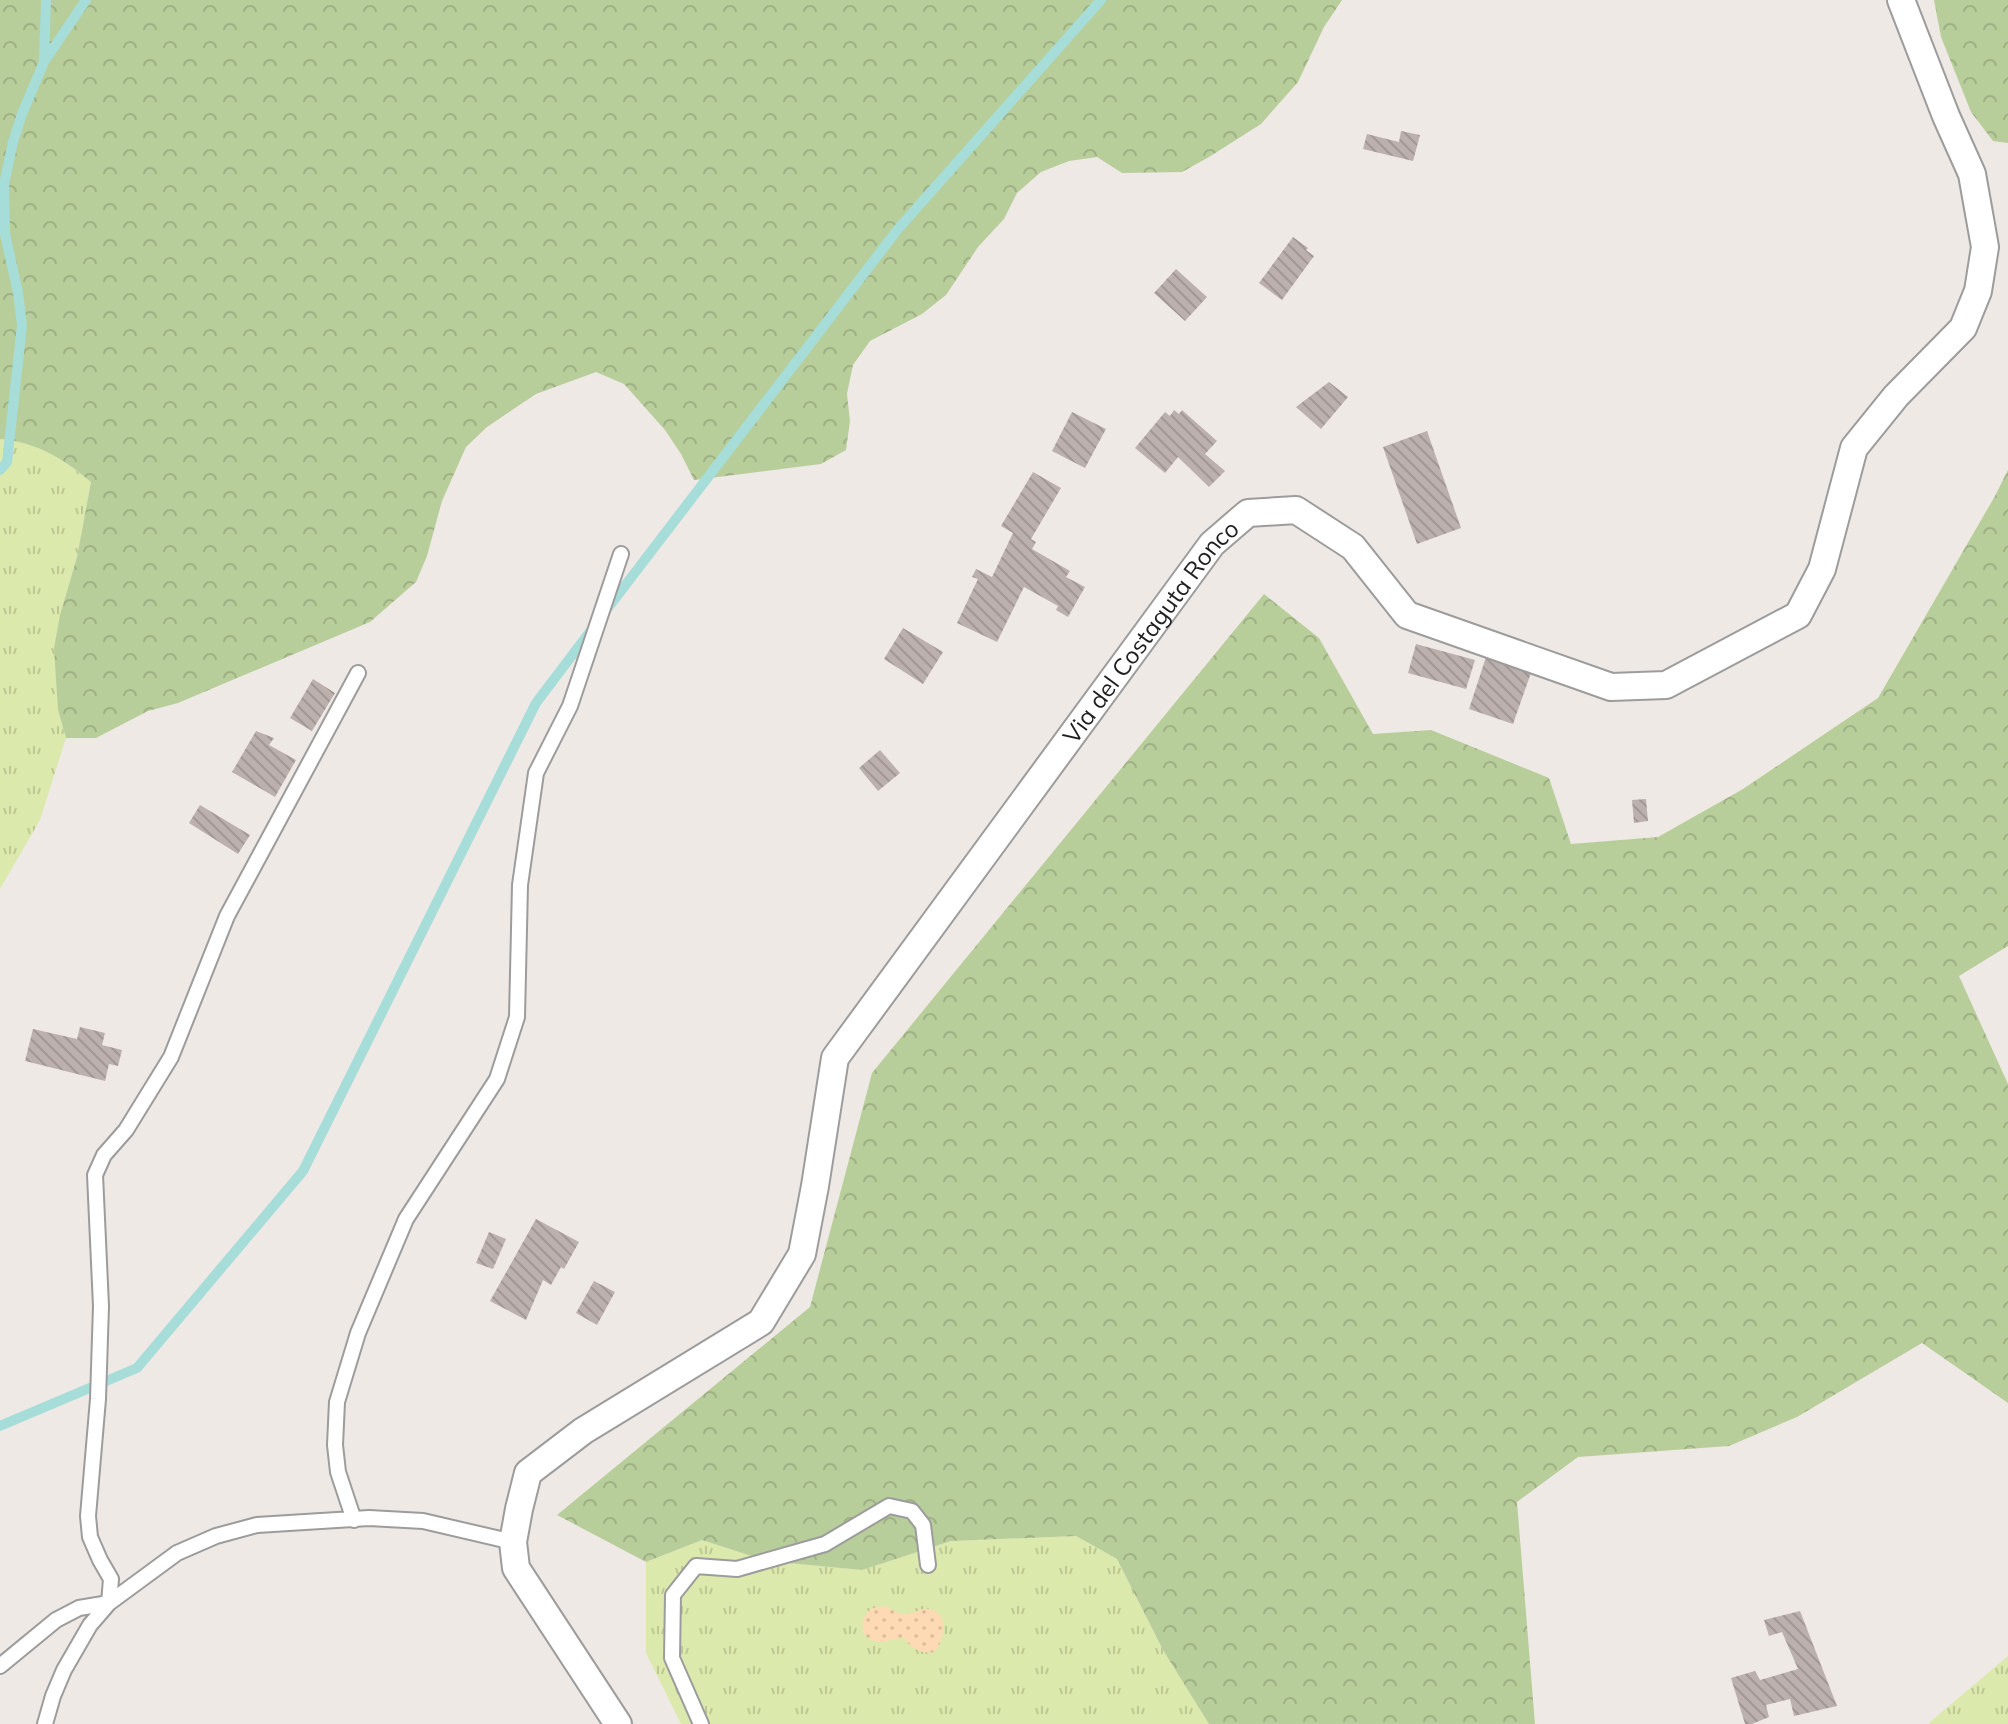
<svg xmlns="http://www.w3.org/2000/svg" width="2008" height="1724" viewBox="0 0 2008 1724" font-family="Mulish,sans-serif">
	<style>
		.grass { fill: url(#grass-tufts) }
		.forest { fill: url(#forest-crowns) }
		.sand { fill: url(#sand-dots) }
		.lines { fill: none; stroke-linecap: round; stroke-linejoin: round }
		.stream { stroke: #a6ddd9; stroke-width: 10 }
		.building { fill: url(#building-back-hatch) }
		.lane-casing { stroke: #9c9c9c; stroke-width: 18 }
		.street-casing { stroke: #9c9c9c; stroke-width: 30 }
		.lane { stroke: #fff; stroke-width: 14 }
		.street { stroke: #fff; stroke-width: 26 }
		.labels { text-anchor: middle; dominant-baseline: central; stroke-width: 6; stroke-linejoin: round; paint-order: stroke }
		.street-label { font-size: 24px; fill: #1f1f1f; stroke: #fff }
	</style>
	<defs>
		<pattern id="grass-tufts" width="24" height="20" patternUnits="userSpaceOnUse" patternTransform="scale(2)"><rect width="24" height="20" fill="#dbe9ac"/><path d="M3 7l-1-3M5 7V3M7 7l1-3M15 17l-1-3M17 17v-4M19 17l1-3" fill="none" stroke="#bcc794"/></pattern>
		<pattern id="forest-crowns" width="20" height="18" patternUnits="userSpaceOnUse" patternTransform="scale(2)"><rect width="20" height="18" fill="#b8ce9a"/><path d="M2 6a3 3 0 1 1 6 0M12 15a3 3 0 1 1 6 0" fill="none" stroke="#9eb084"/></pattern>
		<pattern id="sand-dots" width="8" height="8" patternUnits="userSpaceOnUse" patternTransform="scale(2)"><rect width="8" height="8" fill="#fedab4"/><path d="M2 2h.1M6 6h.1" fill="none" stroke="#d9bb9a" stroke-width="1.8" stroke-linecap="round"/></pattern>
		<pattern id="building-back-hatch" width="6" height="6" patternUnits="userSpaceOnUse" patternTransform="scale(2)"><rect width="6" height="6" fill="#bcb0ae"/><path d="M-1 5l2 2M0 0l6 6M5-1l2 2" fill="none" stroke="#a19795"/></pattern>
	</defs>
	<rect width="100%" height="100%" fill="#efe9e5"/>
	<path class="grass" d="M0,439c37,3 63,20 91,43l-14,75 -17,58 -2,95 8,28 -26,82 -40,69z
		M1076,1536l41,23 46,91 46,74h-528l-35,-71v-91l56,-22 65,21 95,9 89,-29z
		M2008,1656v68h-79l1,-2z"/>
	<path class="forest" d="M0,0h1342l-18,27 -26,55 -37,42 -52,33 -27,15 -60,1 -25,-16 -28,4 -28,11 -24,21 -13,26 -26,28 -32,48 -24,19 -52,27 -17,24 -6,29 3,27 -4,29 -25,14 -127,16 -13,-26 -16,-24 -41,-46 -28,-12 -60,22 -49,33 -21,20 -24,54 -15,55 -11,26 -46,40 -192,81 -30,8 -52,27h-30l-8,-28 -4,-62 6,-33 17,-58 14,-75c-27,-23 -55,-40 -91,-43z
		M1934,0h74v143l-15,-2 -22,-29 -30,-75z
		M2008,470v476l-49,30 49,108v319l-86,-60 -125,74 -68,29 -151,11 -61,45 18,222h-326l-46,-74 -46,-91 -41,-23 -125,5 -89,29 -95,-9 -65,-21 -56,22 -89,-47 253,-208 62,-234 392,-479 55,44 54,96 58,-4 118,48 22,66 87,-7 85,-48 135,-91 117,-202z"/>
	<path class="sand" d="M886,1606c5,3 12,8 18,8 9,1 16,-7 25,-5 21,3 15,32 6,43 -15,2 -23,-3 -31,-14 -11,0 -23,7 -33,2 -13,-6 -10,-26 2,-32 3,-1 10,-1 13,-2z"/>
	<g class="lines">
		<path class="stream" d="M44,62l2,-62
			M0,470l7,-8 15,-137 -4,-32 -13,-59 -1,-50 9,-42 9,-28 22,-52 42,-62
			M604,613l294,-384 203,-229
			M0,1426l137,-58 166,-197 233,-468 56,-74"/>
	</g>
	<path class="building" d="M1401,131l19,4 -7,26 -50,-12 4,-15 32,8z
		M1293,237l15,11 -2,2 8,6 -32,44 -23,-17z
		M1176,269l31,28 -22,24 -31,-28z
		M1329,382l19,15 -27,32 -25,-22z
		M1174,410l5,4 3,-4 35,31 -12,13 20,17 -16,16 -31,-30 -13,16 -30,-25 30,-36 5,4z
		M1072,412l34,17 -21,39 -33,-17z
		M1427,431l34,97 -44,16 -34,-97z
		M1033,472l28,16 -30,51 5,3 -4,7 38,22 -4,6 19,10 -17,30 -12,-7 2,-4 -34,-19 -27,55 -40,-19 21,-44 -6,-2 4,-8 16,8 21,-44 -12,-7z
		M903,628l40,24 -20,32 -39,-25z
		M1416,644l59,16 -9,29 -58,-16z
		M1487,654l45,16 -19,54 -44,-15z
		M313,679l22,14 -23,38 -22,-13z
		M256,731l18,7 -5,7 27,15 -21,37 -43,-25z
		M880,750l20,23 -22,18 -19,-23z
		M1646,799l2,22 -14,2 -2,-23z
		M200,805l50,30 -12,19 -49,-31z
		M80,1027l25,6 -3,12 20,5 -4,16 -9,-2 -4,17 -80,-20 8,-32 44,10z
		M536,1219l43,23 -15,27 -3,-2 -10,18 -8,-5 -17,40 -36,-19z
		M489,1232l17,7 -13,30 -17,-6z
		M594,1281l21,11 -18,33 -21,-12z
		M1800,1611l37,95 -43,10 -4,-17 -24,6 3,12 -17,7h-7l-14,-46 24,-7 5,9 38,-11 -16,-37 -13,4 -5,-16z"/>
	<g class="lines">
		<g class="lane-casing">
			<path id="lane" d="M354,1520l-16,-48 -3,-27 2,-43 21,-69 48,-114 91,-140 20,-62 3,-132 16,-112 34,-67 51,-152
				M109,1603l2,-24 -11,-19 -10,-23 -2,-21 10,-117 3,-93 -6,-131 9,-20 22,-25 45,-73 56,-141 131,-243
				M0,1666l56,-46 23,-12 30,-5
				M45,1724l8,-28 11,-26 26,-45 19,-22 68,-50 39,-17 41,-11 112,-7 54,3 90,21
				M701,1724l-29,-66 1,-63 23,-29 41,3 88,-25 64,-38 23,5 11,14 5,40"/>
		</g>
		<g class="street-casing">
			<g id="street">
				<path id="s1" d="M618,1724l-102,-156 -3,-26 6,-33 9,-36 55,-42 178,-109 41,-68 13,-68 20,-128 377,-514 36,-31 48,-3 57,37 54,68 204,72 55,-2 132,-70 24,-46 32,-121 42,-52 67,-68 15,-37 7,-44 -13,-73 -26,-58 -45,-116"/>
			</g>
		</g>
		<use href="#lane" class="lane"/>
		<use href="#street" class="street"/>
	</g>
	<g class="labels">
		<g class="street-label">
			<text stroke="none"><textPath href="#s1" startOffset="1370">Via del Costaguta Ronco</textPath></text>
		</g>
	</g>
</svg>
